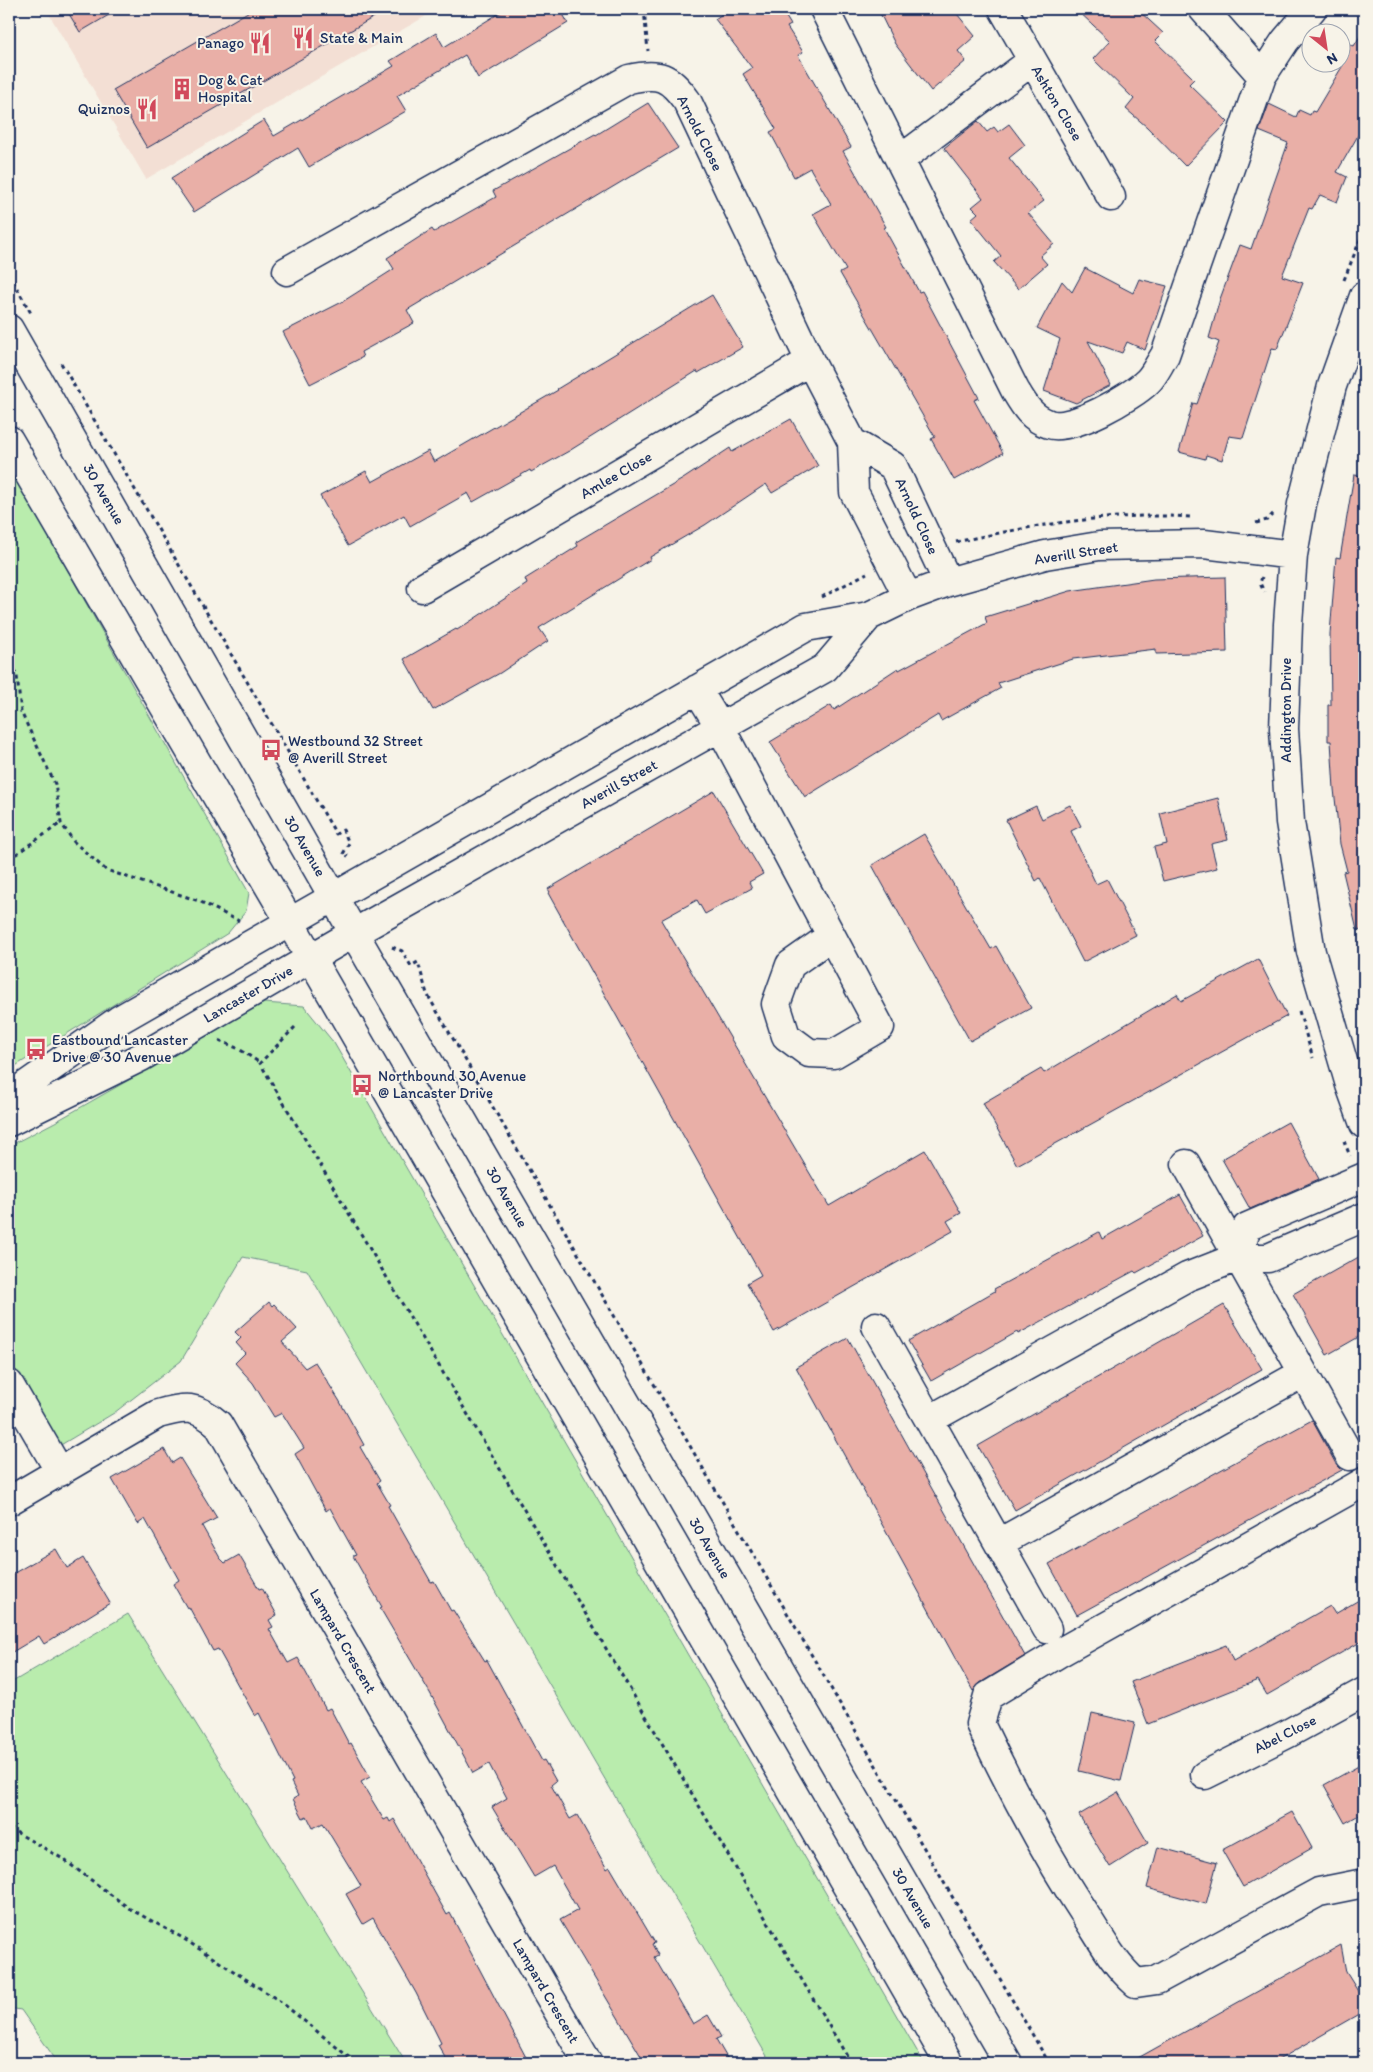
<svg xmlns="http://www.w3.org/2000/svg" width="1373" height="2072" viewBox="0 0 1373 2072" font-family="Itim,sans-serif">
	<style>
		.built { fill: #f3dfd4 }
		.green { fill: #b9ecad; stroke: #6a8e86 }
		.building { fill: #e9afa7; stroke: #1b2f5e }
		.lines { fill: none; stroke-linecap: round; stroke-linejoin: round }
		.minor-casing { stroke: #1b2f5e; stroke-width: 31 }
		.major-casing { stroke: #1b2f5e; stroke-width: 31 }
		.path { stroke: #1b2f5e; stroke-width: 3; stroke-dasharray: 4 4; stroke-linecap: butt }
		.minor { stroke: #f7f3e8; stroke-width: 28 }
		.major { stroke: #f7f3e8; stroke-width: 28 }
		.labels { text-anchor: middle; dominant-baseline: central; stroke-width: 4; stroke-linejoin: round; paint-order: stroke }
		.poi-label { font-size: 15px; fill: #1b2f5e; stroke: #f7f3e8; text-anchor: start }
		.street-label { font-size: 15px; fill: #1b2f5e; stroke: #f7f3e8 }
	</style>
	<rect width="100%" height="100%" fill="#f7f3e8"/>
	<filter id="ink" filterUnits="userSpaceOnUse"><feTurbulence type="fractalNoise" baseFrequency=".02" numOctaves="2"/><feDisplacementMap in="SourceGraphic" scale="10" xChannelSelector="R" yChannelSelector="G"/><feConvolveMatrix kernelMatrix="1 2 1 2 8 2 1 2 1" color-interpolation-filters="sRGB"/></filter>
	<g filter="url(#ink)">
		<path class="built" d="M46,9h392l-292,170z"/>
		<path class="green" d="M9,466l240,427 -3,18 -18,22 -219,137z
			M264,1003l40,3 30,37 590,1020h-153l-464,-793 -64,-13 -62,104 -67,52 -55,33 -50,-83v-217l46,-24z
			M128,1614l278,449h-348l-37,-53 -12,-2v-324z"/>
		<path class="building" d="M66,9h53l-39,23z
			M253,9h135l-241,139 -34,-58z
			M506,9h54l8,14 -90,55 -13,-23 -68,41 9,15 -97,56 -11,-19 -104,64 -23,-34 93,-58 10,16 120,-70 -4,-5 46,-28 8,14z
			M729,9h52l10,16 -4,2 16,25 -5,3 53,92 -8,4 43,76 -2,1 35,64 3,-1 57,107 -5,2 29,53 -49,27 -23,-41 4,-2 -95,-164 6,-3 -33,-56 18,-10 -21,-36 -16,9 -24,-45 6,-3 -33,-55 9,-6 -37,-49z
			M878,9h75l22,27 -17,15 8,10 -35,30 -36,-47z
			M1076,9h61l26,24 -8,8 39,38 -5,5 39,38 -43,44 -38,-39 -21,-18 8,-10 -41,-40 17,-18z
			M1364,30v95l-27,47 10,5 -10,25 -17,-7 -8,14 -3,-1 -27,68 21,7 -26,66 -5,-1 -29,90 -14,-2 -7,24 -16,-5 -1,4 -26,-7 14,-49 4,1 22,-62 -10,-4 11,-39 20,-54 11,4 37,-106 -29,-12 10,-27 27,13 3,-7 11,5 2,-4 3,1 28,-47 -3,-2v-24l14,7z
			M648,103l30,45 -271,162 7,13 -53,29 2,5 -53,27 -27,-52 59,-30 52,-33 -7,-11 45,-29 2,3 62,-35 -3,-6 102,-57 1,1z
			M978,121l9,11 7,-5 4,5 11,-8 16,21 -16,13 35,43 -16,12 26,31 -14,12 7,8 -29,25 -24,-27 7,-6 -30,-37 7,-6 -6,-6 11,-9 -39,-50z
			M1085,268l48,25 6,-14 28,7 -22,64 -18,-8 -5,11 -34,-12 23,44 -35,18 -32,-12 16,-52 -23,-11 25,-47 10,11z
			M712,295l31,52 -45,26 -1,-2 -128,80 -38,21 -1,-2 -57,32 -5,-9 -58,33 -6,-11 -56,31 -28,-50 46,-25 6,11 56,-31 6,11 124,-72 -1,-1z
			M791,419l27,47 -46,27 -6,-9 -61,41 -55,32 1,2 -112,69 9,13 -48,32 -67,37 -29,-51 52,-30 1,1 70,-46 -2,-5 53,-33 -2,-4 107,-63 47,-31 2,4z
			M1354,475l10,1v453l-7,1 -14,-58 4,-1 -7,-27 -6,-55 -3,-48h-3v-36h3l-1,-71 6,-77 4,1z
			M1225,577l2,75 -71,2v-5l-83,10 -75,24 3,5 -60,33 -3,-6 -133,82 -35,-55 61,-37 3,5 64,-42 1,2 88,-47 -2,-6 85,-26 84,-12z
			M714,791l49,83 -14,8 3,6 -47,26 -8,-14 -36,20 168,286 96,-56 36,63 -14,8 6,10 -179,101 -27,-49 14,-8 -213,-382 2,-1 -2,-3z
			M1218,798l10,42 -17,4 6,24 -54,13 -9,-34 13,-3 -7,-31z
			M1070,805l11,21 -10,5 25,53 11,-5 29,56 -53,27 -43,-84 -4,3 -30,-61 30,-14 6,13z
			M924,834l67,115 5,-3 35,62 -61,33 -98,-176z
			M1258,959l29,57 -270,149 -34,-62 58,-34 3,4 133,-79 4,7z
			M1288,1122l31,57 -69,30 -28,-50z
			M1180,1195l23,41 -67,37 -2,-2 -116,63 -1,-2 -86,49 -23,-40 87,-50 -1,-2 105,-57 3,7z
			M1364,1254v80l-37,21 -34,-61z
			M269,1302l3,4 2,-2 23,25 -15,13 23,26 10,-6 24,38 25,45 -4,2 20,34 -3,2 13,22 -2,1 43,76 3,-1 17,30 2,-1 32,51 2,-1 55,101 2,-1 12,21 -5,4 19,34 7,-4 30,54 3,-2 45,76 -3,1 6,11 -4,2 39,67 15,-9 13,22 -5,2 14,24h-85l-85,-143 18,-10 -25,-44 -19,11 -42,-70 15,-9 -18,-34 -16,9 -43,-80 -50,-85 2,-1 -29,-51 3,-1 -26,-47 -4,3 -31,-57 9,-6 -22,-35 -8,4 -21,-34 -18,-20 10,-10 -9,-10 5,-5 -6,-6z
			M1224,1305l38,64 -247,141 -37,-64z
			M848,1338l177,318 -45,27 -7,8 -177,-324z
			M1312,1420l24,44 6,6 -265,145 -28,-51z
			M164,1449l8,14 8,-5 37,60 -15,8 18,32 5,5 14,-8 20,34 3,-1 15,27 -8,5 4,7 -4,2 19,34 10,-5 28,52 4,-2 19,36 2,-1 19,34 -9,5 23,38 4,-2 2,4 4,-3 53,96 3,-2 79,150h-81l-10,-18 3,-2 -25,-50 -43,-75 -10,6 -17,-30 15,-8 -38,-63 -10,5 -6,-12 -4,2 -10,-19 5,-3 -7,-14 2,-1 -34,-68 -4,3 -37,-67 -5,2 -24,-44 -2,1 -14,-24 6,-4 -34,-61 -7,5 -26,-45z
			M56,1549l11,19 16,-10 27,45 -66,41 -5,-8 -30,18v-78z
			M1364,1597v43l-97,55 -9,-15 -110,44 -17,-42 95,-37 7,16 97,-55 5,8z
			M1092,1713l43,10 -14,58 -42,-10z
			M1364,1763v49l-19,11 -21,-38z
			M1118,1792l30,51 -38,24 -31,-52z
			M1292,1812l20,36 -69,39 -21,-37z
			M1158,1847l59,16 -11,41 -59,-16z
			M1341,1945l5,27 18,29v10l-91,52h-144z"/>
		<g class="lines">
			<g class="minor-casing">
				<path id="minor" d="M824,9l191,381c9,15 16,28 34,34 22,8 83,-27 99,-43 7,-7 11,-17 17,-26l97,-279 23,-35 27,-32
					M1003,9l108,188
					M1203,9l59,67
					M901,159l131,-98
					M287,271l342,-192c30,-7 40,-3 58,22l123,260 42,81 2,50 54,105
					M1364,296l-32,90 -30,118 -9,51 -5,69 -4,105 6,93 21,130 39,133 14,39
					M852,442l41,24 55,116
					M422,588l388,-227
					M697,689l23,38 160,300 -46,27 -25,-1 -23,-17 -10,-32 14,-39 41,-29
					M9,1097l110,-77 687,-393 63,-11 39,-19 40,-15 97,-27 54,-9 105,-2 89,11
					M9,1122l132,-65 213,-124 471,-265 44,-52
					M1186,1164l164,292
					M1238,1257l9,-30 117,-50
					M876,1326l171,303
					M9,1384l51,88
					M929,1420l258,-143 51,-20 30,1 96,-41
					M1364,1482l-305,171 -71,43 -8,28c32,67 67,133 108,195 14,22 27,46 48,64l21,-3 162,-88 45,-9
					M9,1501l149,-87c27,-8 38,-9 60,10l370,639
					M999,1543l304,-170
					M1205,1775l84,-42 75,-41"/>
			</g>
			<g class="major-casing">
				<path id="major" d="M9,329l345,604 654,1130
					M9,440l271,465 669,1158"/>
			</g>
			<path class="path" d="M644,9l4,42
				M9,274l23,41
				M1344,280l20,-50
				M61,363l275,471 7,-4 6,13 -6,11 5,2
				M1256,523l11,-3 7,-7
				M956,542c78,-17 155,-30 234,-25
				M1262,577l-2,6 4,9
				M822,597l45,-24
				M9,654l8,22 4,36 34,72 6,39 13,19 32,28 93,31 40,20
				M9,859l52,-36
				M392,947l10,4 9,15 7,-4 9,32 622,1069
				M1299,1011l14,47
				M295,1027l-35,36 591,1000
				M219,1040l20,9 21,14
				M1344,1141l6,15
				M9,1828l54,31 67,50 51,28 100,65 75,61"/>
			<use href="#minor" class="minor"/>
			<use href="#major" class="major"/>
		</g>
	</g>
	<defs>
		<g id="restaurant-bare" transform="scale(1.725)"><path d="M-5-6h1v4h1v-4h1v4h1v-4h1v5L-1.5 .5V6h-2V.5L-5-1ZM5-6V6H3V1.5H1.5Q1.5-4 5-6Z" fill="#d1495b" stroke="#f7f3e8" stroke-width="2.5" paint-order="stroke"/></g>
		<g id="building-bare" transform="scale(1.725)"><path d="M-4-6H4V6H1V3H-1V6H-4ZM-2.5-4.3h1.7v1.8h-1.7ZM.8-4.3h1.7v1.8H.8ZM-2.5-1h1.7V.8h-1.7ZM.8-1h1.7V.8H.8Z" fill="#d1495b" stroke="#f7f3e8" stroke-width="2.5" paint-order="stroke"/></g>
		<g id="bus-bare" transform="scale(1.725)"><path d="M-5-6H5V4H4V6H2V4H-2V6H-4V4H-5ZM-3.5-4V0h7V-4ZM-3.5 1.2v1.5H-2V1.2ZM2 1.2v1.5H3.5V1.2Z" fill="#d1495b" stroke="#f7f3e8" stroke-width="2.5" paint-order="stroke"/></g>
	</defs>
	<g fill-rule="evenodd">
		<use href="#restaurant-bare" x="303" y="38"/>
		<use href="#restaurant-bare" x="260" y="43"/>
		<use href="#building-bare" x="182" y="89"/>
		<use href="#restaurant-bare" x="147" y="109"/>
		<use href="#bus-bare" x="271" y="750"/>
		<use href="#bus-bare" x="36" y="1049"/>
		<use href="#bus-bare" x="362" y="1085"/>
	</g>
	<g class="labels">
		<g class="poi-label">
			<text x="320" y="38">State &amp; Main</text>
			<text x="244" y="43" text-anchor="end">Panago</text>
			<text x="198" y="80">Dog &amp; Cat<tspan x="198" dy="17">Hospital</tspan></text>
			<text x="130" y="109" text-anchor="end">Quiznos</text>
			<text x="288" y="741">Westbound 32 Street<tspan x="288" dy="17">@ Averill Street</tspan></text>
			<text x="52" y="1040">Eastbound Lancaster<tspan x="52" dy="17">Drive @ 30 Avenue</tspan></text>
			<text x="378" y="1076">Northbound 30 Avenue<tspan x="378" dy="17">@ Lancaster Drive</tspan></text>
		</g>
		<g class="street-label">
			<text transform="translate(1057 103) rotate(59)">Ashton Close</text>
			<text transform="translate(700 133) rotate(63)">Arnold Close</text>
			<text transform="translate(616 475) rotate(-30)">Amlee Close</text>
			<text transform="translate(104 494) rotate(60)">30 Avenue</text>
			<text transform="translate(917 516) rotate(65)">Arnold Close</text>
			<text transform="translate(1076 553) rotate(-9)">Averill Street</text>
			<text transform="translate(1286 710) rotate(-90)">Addington Drive</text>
			<text transform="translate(619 784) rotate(-29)">Averill Street</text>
			<text transform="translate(305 846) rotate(60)">30 Avenue</text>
			<text transform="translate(248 994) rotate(-30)">Lancaster Drive</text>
			<text transform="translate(507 1197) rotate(60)">30 Avenue</text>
			<text transform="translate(710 1548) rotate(60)">30 Avenue</text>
			<text transform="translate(343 1641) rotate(60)">Lampard Crescent</text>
			<text transform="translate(1285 1734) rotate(-27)">Abel Close</text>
			<text transform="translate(913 1898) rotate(60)">30 Avenue</text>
			<text transform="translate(546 1991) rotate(60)">Lampard Crescent</text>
		</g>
	</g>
	<rect width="1373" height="2072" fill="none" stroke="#f7f3e8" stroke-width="30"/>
	<rect x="15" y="15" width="1343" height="2042" fill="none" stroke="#1b2f5e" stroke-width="2" filter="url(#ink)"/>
	<g transform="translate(1326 48) rotate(150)"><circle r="24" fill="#f7f3e8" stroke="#9fa5b1"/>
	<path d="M0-4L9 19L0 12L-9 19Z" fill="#d1495b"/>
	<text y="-8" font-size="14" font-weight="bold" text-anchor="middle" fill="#1b2f5e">N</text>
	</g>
</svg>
